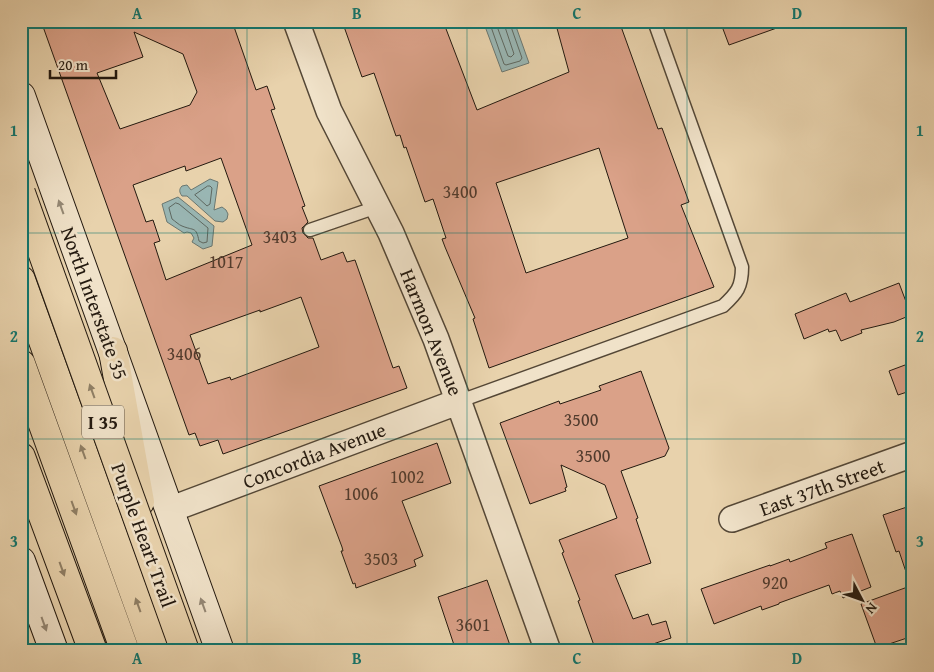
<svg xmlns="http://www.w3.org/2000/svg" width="934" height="672" viewBox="0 0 934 672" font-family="'Gentium Book Plus',serif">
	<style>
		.water { fill: #99b6b3; stroke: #6a7771 }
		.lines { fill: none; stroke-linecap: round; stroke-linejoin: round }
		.shore { stroke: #5e6861; stroke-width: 1 }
		.building { fill: #daa188; stroke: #23190f; fill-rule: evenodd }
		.lane-casing { stroke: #544736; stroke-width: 15 }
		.street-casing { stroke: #544736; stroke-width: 28 }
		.secondary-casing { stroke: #23190f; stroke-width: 30 }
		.highway-casing { stroke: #23190f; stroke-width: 30 }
		.lane { stroke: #f0e2c9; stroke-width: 12 }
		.street { stroke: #f0e2c9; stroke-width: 25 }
		.secondary { stroke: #f0e2c9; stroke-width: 28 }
		.highway { stroke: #e8d2ac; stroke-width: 28 }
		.highway-bridge-casing { stroke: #23190f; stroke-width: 30; stroke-linecap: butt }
		.highway-bridge { stroke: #e8d2ac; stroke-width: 28 }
		.oneway { fill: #948875 }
		.oneway2 { fill: #8f7f65 }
		.grid { fill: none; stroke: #0f766e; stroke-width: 1; stroke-opacity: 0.55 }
		.labels { text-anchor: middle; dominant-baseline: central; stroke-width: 5; stroke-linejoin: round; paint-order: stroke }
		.number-label { font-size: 18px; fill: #513b2d }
		.shield { fill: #f0e2c9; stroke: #605547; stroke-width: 1 }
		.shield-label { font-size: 19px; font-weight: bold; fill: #23190f }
		.street-label { font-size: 20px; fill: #23190f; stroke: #f0e2c9 }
		.neatline { fill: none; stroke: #0f766e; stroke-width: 2 }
		.grid-label { font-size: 16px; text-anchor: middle; font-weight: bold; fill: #0f766e }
	</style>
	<rect width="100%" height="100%" fill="#e8d2ac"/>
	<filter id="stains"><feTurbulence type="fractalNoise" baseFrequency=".004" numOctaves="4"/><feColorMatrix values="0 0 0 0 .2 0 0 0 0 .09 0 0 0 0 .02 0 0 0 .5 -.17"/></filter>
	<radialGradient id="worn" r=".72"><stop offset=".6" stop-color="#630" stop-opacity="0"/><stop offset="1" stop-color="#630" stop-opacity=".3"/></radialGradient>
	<path class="water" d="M483,21h31l15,42 -27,9z
		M210,179l8,3 -4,28 8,-3 4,3 2,4 -1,5 -4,3 -8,-1 -28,-25h-5c-3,-4 -3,-7 0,-10l5,-1 4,5z
		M178,197l36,29 -2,20 -9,3 -11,-7 2,-4 -3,-5 -4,-1 -3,1 -17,-11 -5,-18z"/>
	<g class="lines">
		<path class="shore" d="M489,21l15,43 2,1 14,-4 2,-3 -13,-37
			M495,21l13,35 3,1 3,-3 -11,-33
			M208,186h2l2,2 -2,16 -3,2 -12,-11z
			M176,203l3,1 29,24 -1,14 -4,1 -4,-2c-3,-15 -5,-10 -17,-15 -3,-1 -7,-5 -10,-7l-3,-11z"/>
	</g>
	<path class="building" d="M41,21h191l24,69 11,-4 8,23 -4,1 34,96 -3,1 6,15 -6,6 1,5 5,5h5l8,22 22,-8 4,10 8,-2 38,108 6,-2 8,22 -184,66 -5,-14 -18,6 -5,-13 -6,2zM134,32l49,22 14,38 -7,13 -70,24 -23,-56 46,-16zM221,158l31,87 -86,35 -12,-37 6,-2 -7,-21 -7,2 -13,-37 52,-19 1,5zM301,297l18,50 -88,33 -1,-3 -22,7 -18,-49 70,-25v2z
		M342,21h101l34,89 92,-38 -14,-51h64l39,108 4,-1 27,74 -8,3 33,82 -225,81 -16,-49 2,-1 -30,-71 -3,-8 4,-1 -13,-39 -8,3 -19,-55 -2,1 -4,-13 -4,1 -22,-63 -12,4zM599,148l29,90 -102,35 -30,-90z
		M720,21h67l1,3 -59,21z
		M899,283l12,32 -17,7 -33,8 1,3 -21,8 -5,-11 -7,2 -1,-3 -24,10 -9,-25 51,-21 4,9z
		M913,362v28l-15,5 -9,-24z
		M641,371l28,77 -4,8 -44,15 17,47 -2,1 15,44 -36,12 18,44 15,-5 4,11 14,-4 5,17 -39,13h-36l-18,-50 2,-1 -18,-47 2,-1 -5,-12 58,-22 -12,-33 -44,-20 6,22 -2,1 1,3 -36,13 -30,-81 59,-22 1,3 41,-14 -2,-4z
		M437,443l14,40 -49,18 21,55 -9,4 2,6 -60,22 -1,-5 -2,1 -12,-33h2l-1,-4 -23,-61z
		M913,505v78l-3,1 -11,-33 -3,1 -13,-37z
		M852,534l19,53 -28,11 -3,-7 -8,3 -3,-9 -50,18v1l-17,6 -1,-4 -47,18 -13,-35 69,-24v1l19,-7 1,3 37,-14 -2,-5z
		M487,580l25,71h-56l-18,-54z
		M913,585v51l-36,12 -16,-44z"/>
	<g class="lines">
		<g class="lane-casing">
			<path id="lane" d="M310,230l67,-23
				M460,401l263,-95c14,-13 19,-19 19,-39l-88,-246"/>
		</g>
		<g class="street-casing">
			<path id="street" d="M296,21l33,90 62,122 45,106 112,312
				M169,510l291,-109
				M732,519l181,-65"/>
		</g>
		<g class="secondary-casing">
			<path id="secondary" d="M21,96l199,555
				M21,561l33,90"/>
		</g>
		<g class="highway-casing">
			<path id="highway" d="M21,280l134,371
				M113,351l27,151
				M21,364l104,287
				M21,457l72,194"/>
		</g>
		<use href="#lane" class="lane"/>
		<use href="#street" class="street"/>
		<use href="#secondary" class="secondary"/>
		<use href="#highway" class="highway"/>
		<g class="highway-bridge-casing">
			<path id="highway-bridge" d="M21,193l164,458"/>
		</g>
		<use href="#highway-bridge" class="highway-bridge"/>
	</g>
	<defs><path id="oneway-solid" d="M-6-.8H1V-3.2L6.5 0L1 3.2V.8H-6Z" transform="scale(1.25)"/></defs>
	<g class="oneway">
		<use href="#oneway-solid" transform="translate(61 207) rotate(-110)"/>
		<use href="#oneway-solid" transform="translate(203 605) rotate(-110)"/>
		<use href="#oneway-solid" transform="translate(44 624) rotate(70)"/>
	</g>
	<g class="oneway2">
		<use href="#oneway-solid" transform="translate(92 391) rotate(-110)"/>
		<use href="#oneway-solid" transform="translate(83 452) rotate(-110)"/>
		<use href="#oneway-solid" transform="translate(74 508) rotate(70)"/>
		<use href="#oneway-solid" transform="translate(62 569) rotate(70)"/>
		<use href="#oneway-solid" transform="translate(138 605) rotate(-110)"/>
	</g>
	<path class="grid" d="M247,21v630M467,21v630M687,21v630M21,233h892M21,439h892"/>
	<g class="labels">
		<g class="number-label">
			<text x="460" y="191">3400</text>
			<text x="280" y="236">3403</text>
			<text x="226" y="261">1017</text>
			<text x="184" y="353">3406</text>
			<text x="581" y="419">3500</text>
			<text x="593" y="455">3500</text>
			<text x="407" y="476">1002</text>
			<text x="361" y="493">1006</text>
			<text x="381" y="558">3503</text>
			<text x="775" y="582">920</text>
			<text x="473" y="624">3601</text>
		</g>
		<rect class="shield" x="82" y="405.5" width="42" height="33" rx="4"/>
		<g class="shield-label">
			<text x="103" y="422">I 35</text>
		</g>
		<g class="street-label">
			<text transform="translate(95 303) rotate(70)">North Interstate 35</text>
			<text transform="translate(432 332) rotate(68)">Harmon Avenue</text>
			<text transform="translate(314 455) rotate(-21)">Concordia Avenue</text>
			<text transform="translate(822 487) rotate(-20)">East 37th Street</text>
			<text transform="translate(144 535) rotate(70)">Purple Heart Trail</text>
		</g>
	</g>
	<rect width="934" height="672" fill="none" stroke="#e8d2ac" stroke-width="55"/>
	<g transform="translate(862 600) rotate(131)" stroke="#f0e2c9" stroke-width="4" paint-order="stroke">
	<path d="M0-4L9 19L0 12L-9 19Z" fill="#23190f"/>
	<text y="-8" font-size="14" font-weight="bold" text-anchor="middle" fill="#23190f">N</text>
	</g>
	<path d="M50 70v8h66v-8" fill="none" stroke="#23190f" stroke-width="2.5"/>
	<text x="58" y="70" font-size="15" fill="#23190f" stroke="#f0e2c9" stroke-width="4" paint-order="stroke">20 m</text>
	<rect x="28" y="28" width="878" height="616" class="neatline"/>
	<g class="grid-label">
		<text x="137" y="19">A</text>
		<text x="357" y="19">B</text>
		<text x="577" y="19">C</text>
		<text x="797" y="19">D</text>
		<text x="14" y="136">1</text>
		<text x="920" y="136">1</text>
		<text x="14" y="342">2</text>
		<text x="920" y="342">2</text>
		<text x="14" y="547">3</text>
		<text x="920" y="547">3</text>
		<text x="137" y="664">A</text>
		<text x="357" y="664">B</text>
		<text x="577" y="664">C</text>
		<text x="797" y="664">D</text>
	</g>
	<rect width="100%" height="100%" filter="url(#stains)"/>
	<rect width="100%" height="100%" fill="url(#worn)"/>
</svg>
